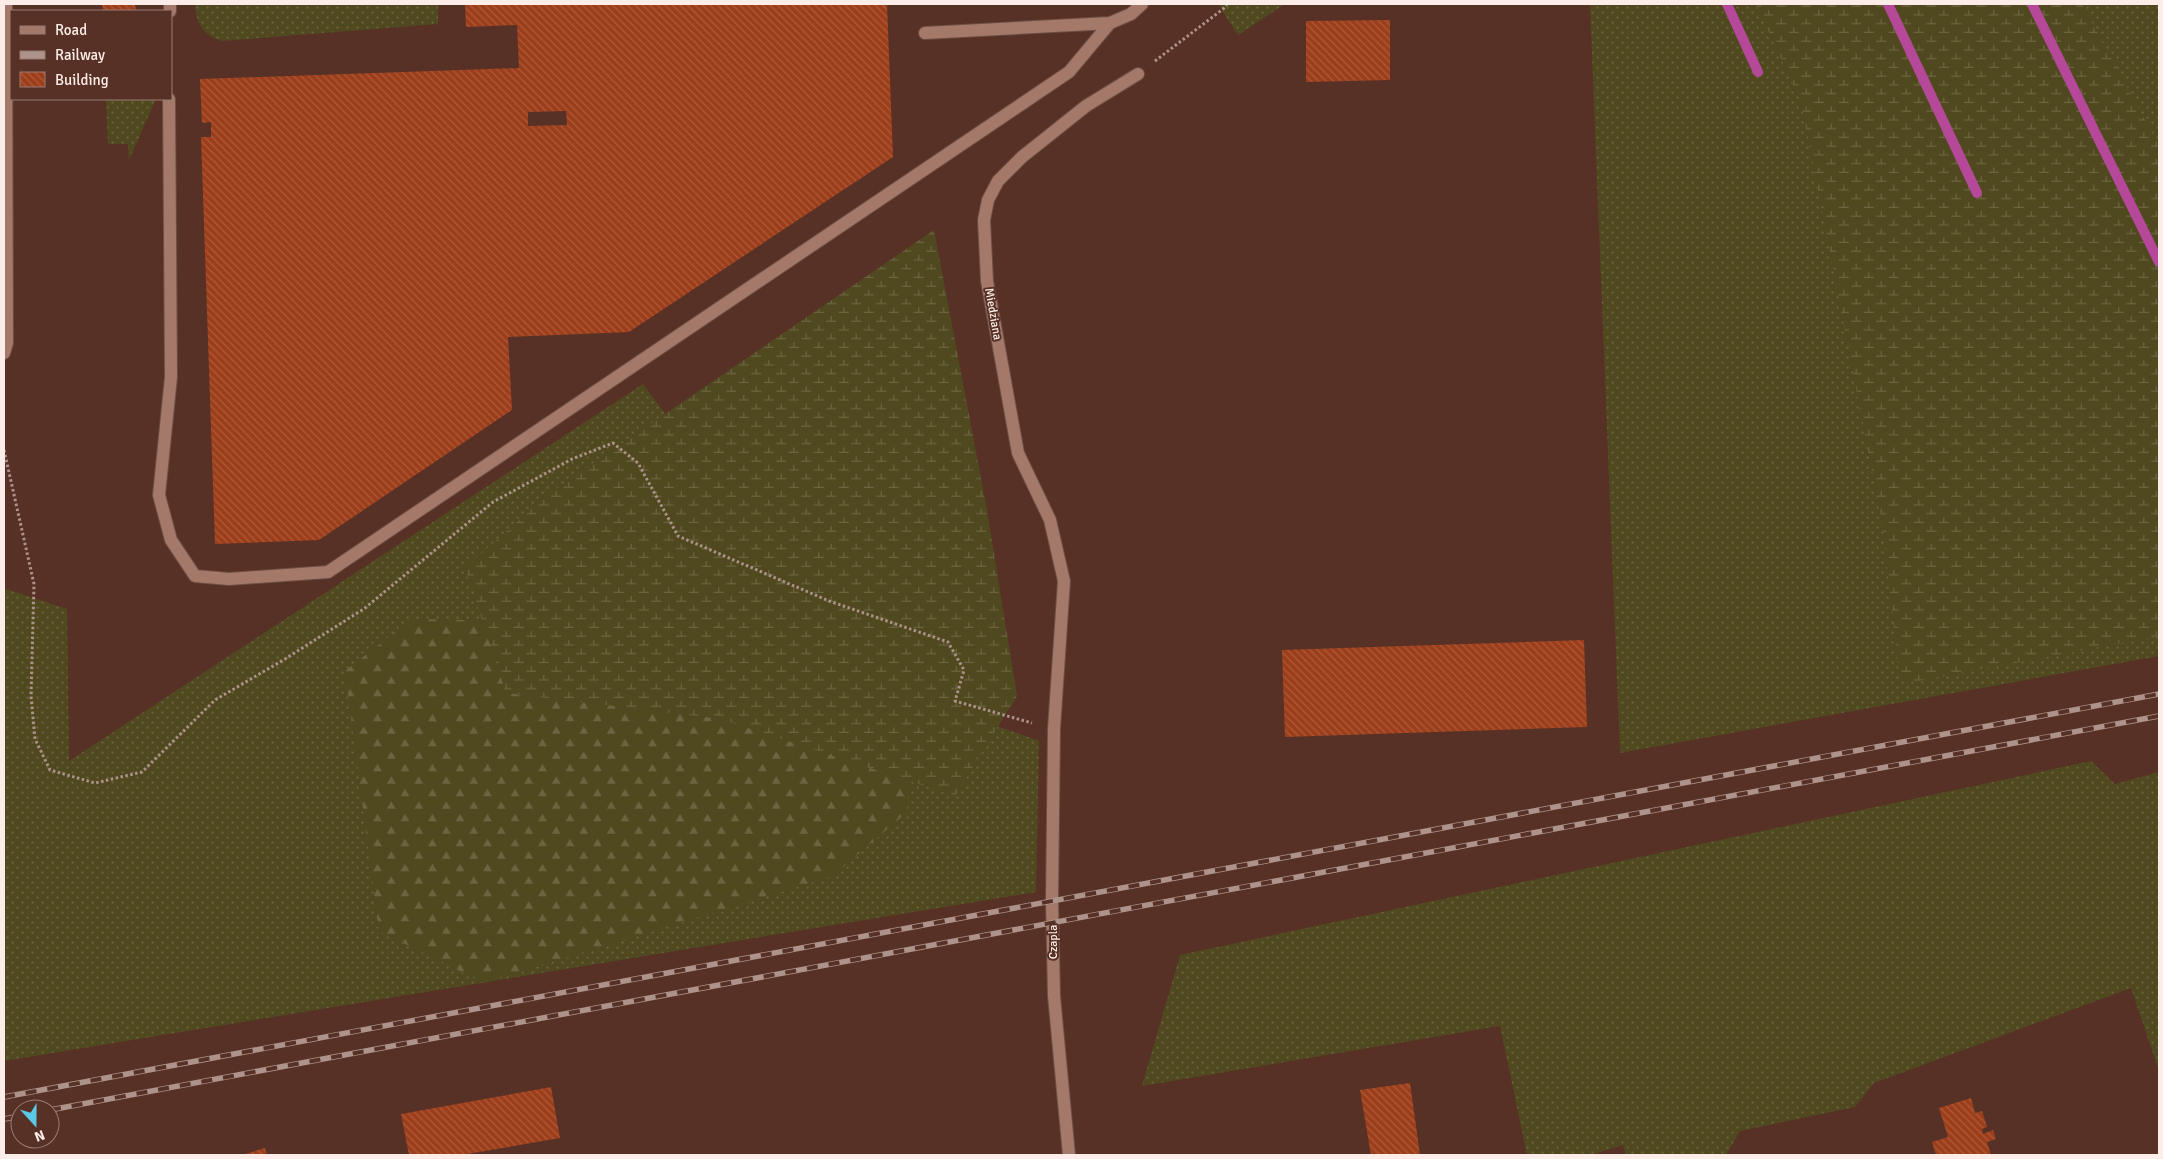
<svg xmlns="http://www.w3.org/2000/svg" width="2163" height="1159" viewBox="0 0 2163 1159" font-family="Signika,sans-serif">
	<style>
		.grass { fill: url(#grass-dots) }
		.forest { fill: url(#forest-firs) }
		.wetland { fill: url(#wetland-marsh) }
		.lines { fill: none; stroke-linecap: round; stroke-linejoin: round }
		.stream { stroke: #b64899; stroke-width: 10 }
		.building { fill: url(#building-back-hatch); fill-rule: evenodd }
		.lane-casing { stroke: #6d4f45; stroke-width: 14 }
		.street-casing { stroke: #6d4f45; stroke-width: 14 }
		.path { stroke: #ac928a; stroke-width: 3; stroke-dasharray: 2.5 2.5; stroke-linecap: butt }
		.lane { stroke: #a5796a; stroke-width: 12 }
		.street { stroke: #a5796a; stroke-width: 12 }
		.rail-casing { stroke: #ad938b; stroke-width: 5.5 }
		.rail { stroke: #573125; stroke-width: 4; stroke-dasharray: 11; stroke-linecap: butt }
		.labels { text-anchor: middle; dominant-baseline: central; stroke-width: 4; stroke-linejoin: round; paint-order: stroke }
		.street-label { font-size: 12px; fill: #fcede8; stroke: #573125 }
	</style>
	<defs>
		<pattern id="grass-dots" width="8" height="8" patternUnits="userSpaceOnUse" patternTransform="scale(1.25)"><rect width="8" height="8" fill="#50491f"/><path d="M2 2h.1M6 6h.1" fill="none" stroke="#6a6440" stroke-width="1.8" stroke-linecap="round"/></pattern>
		<pattern id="forest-firs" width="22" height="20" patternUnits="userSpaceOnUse" patternTransform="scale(1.25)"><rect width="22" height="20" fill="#50491f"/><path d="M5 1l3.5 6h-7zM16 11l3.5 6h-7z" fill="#6a6440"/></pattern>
		<pattern id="wetland-marsh" width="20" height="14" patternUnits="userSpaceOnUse" patternTransform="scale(1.25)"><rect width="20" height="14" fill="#50491f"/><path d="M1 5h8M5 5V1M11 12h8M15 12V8" fill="none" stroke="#6a6440"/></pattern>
		<pattern id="building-back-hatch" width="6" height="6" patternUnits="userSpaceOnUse" patternTransform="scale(1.25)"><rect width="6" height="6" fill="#9d3e1b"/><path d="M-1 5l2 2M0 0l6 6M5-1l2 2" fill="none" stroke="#ac5a3c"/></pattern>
	</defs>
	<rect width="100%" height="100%" fill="#573125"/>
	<path class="grass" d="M195,4h243v20l-215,17c-20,-5 -27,-18 -28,-37z
		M1218,4h67l-47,31z
		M1590,4h569v652l-539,97z
		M106,99h50l-27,61 -1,-16h-20z
		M643,384l38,51 268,274 90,32 -3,151 -1032,169v-475l2,3 61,20 2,152z
		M2091,761l24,23 44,-12v299l-28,-83 -257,95 -19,24 -115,24 -14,24h-100l-3,-10 -32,10h-64l-27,-129 -358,60 38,-131z"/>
	<path class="forest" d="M412,619l332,6 172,58 -9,129 -74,64 -349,107 -105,-52 -34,-260z"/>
	<path class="wetland" d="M1756,4h326l77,142v490l-246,46 -14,-9 -16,-145 -82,-426z
		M934,230l53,280 30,186 -62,100 -234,-77 -215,-26 -41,-125 86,-76z"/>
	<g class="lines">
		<path class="stream" d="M1727,4l31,68
			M1888,4l89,189
			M2032,4l127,258"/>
	</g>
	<path class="building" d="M102,4h33l1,7h-33z
		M465,4h422l6,153 -264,175 -121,5 4,73 -193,130 -104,4 -14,-407h10v-15l-9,1 -2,-44 319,-11 -2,-43 -51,2zM566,111l1,14 -39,1v-14z
		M1390,20v60l-84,2v-61z
		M1584,640l3,87 -302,10 -3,-87z
		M1410,1083l10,72h-49l-11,-65z
		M551,1087l9,51 -98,17h-53l-8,-41z
		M1971,1098l4,15 7,-2 5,16 -5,2 1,5 10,-4 3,9 -9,3 4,13h-55l-4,-13 16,-5 -9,-29z
		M265,1148l2,7h-25z"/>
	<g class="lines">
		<g class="lane-casing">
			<path id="lane" d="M170,11v-7
				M925,33l185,-10 21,-9 11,-10
				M169,99l2,278 -12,118 12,45 24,36 34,3 99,-7 741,-500 41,-49"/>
		</g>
		<g class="street-casing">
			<path id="street" d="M4,353l3,-10 -1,-339
				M1069,1155l-15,-159 -2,-95 2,-172 10,-148 -14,-61 -32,-67 -31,-172 -3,-61 4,-20 10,-19 24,-24 64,-51 52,-32"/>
		</g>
		<path class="path" d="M1155,61l68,-52 4,-5
			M4,450l30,134 -3,112 4,43 15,31 45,13 47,-11 73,-72 70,-41 80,-51 128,-106 79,-43 41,-16 25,20 40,73 151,65 119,41 16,28 -9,31 77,22"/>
		<use href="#lane" class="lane"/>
		<use href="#street" class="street"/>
		<g class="rail-casing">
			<path id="rail" d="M4,1097l2155,-403
				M50,1110l2109,-394
				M4,1119l16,-3"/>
		</g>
		<use href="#rail" class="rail"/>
	</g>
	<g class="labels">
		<g class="street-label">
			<text transform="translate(993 314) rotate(80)">Miedziana</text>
			<text transform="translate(1053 942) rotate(-90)">Czapla</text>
		</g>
	</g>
	<rect width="2163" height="1159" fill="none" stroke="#fcede8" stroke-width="10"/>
	<rect x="10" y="10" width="162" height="90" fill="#573125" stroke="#997c73"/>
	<rect x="20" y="26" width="25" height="8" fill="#a5796a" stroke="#997c73"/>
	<text x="55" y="35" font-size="15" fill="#fcede8">Road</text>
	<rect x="20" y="51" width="25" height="8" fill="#ad938b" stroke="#997c73"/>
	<text x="55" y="60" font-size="15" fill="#fcede8">Railway</text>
	<rect x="20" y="72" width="25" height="15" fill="url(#building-back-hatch)" stroke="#997c73"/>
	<text x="55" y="85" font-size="15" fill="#fcede8">Building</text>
	<g transform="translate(35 1124) rotate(159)"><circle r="24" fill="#573125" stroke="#997c73"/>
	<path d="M0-4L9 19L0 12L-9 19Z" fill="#5bc8e6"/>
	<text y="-8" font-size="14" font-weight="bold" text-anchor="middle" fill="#fcede8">N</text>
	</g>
</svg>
